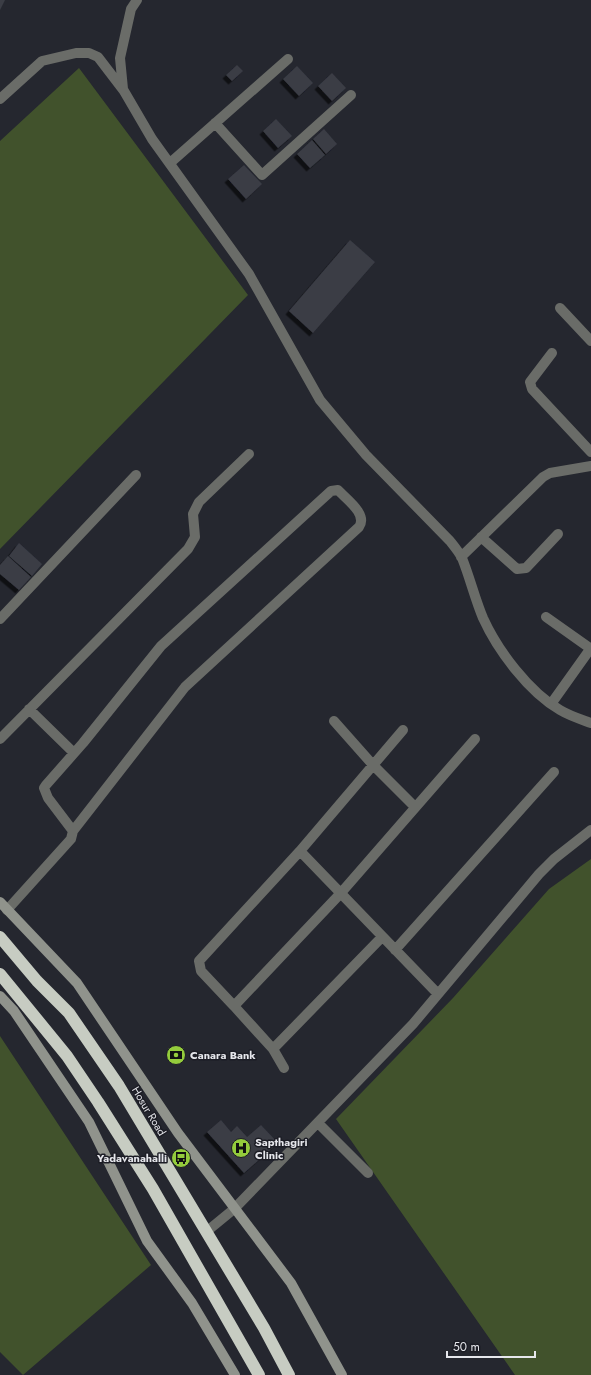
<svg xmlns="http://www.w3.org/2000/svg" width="591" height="1375" viewBox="0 0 591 1375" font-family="Jost,sans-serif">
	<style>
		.green { fill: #41522c }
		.building { fill: #3a3c45; filter: url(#shadow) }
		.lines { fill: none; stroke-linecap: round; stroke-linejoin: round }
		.street { stroke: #6a6c68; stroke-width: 10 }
		.secondary { stroke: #90938c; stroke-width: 10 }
		.highway { stroke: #c7ccc2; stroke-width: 12 }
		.labels { text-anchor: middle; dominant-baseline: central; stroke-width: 3; stroke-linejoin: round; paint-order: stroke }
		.poi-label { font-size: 11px; font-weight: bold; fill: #e6e7ec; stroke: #1c1d25; text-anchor: start }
		.street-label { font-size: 11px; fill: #e6e7ec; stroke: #1c1d25 }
	</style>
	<defs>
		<filter id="shadow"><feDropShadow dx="-3.5" dy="3.5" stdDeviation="0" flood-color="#0009"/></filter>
	</defs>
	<rect width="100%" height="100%" fill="#25272f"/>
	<path class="green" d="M79,68l169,227 -248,254v-408z
		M591,859v516h-76l-179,-256 117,-121 96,-109z
		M0,1036l151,229 -128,110 -23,-23z"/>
	<path class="building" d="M0,0h5l-5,10z
		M237,65l6,6 -11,10 -6,-6z
		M297,66l16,17 -14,13 -16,-17z
		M332,73l14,15 -14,13 -14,-15z
		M276,119l16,17 -14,12 -15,-17z
		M324,129l13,15 -11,10 -13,-15z
		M312,140l13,15 -15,13 -13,-14z
		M244,165l18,19 -16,15 -18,-20z
		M350,240l25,22 -62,71 -24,-22z
		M19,543l23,21 -10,12 -23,-20z
		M8,556l23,21 -12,13 -19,-16v-9z
		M221,1120l10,12 6,-6 10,11 14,-12 17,18 -34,30 -37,-41z"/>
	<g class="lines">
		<path class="street" d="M123,89l-3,-31 11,-49 6,-9
			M0,99l42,-38 34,-8h13l9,4 26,34 28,48 97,135 71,126 46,55 84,86c4,5 9,11 12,17 8,20 13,41 21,60 15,33 46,74 77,92 10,6 20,9 31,13
			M215,123l47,52 89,-80
			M170,163l118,-104
			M560,308l31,33
			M552,353l-22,29 2,7 59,63
			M481,537l36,32 9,-1 32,-34
			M461,557l82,-80 7,-4 41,-7
			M546,617l45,32
			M0,619l136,-144
			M551,704l40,-56
			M29,709l45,44
			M334,721l39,44 42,42
			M0,739l188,-190 7,-12 -2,-23 6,-12 50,-48
			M300,851l103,-121
			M7,910l64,-71 2,-8 112,-144 174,-160c9,-13 -13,-28 -21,-37l-7,1 -170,155 -78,97 -37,42 -2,3 4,10 25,33
			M395,950l159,-178
			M234,1006l-33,-35 -2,-10 101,-110 138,143
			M273,1049l109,-112
			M284,1068l-11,-19 -39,-43 106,-112 135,-155
			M318,1123l50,50
			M206,1232l28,-23 179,-185 126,-150 15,-15 37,-29"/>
		<path class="secondary" d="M0,902l77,81 101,150 113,150 51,92
			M0,996l14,15 75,111 58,119 45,62 43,72"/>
		<path class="highway" d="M0,937l37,44 32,32 50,73 145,242 25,47
			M0,974l67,82 31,46 55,87 106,186"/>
	</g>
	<defs>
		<g id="bank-disc" transform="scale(1)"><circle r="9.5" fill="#94cc3c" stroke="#1c1d25"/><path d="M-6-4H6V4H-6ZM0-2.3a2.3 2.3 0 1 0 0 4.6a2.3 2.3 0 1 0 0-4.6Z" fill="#111"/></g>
		<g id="hospital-disc" transform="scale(1)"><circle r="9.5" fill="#94cc3c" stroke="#1c1d25"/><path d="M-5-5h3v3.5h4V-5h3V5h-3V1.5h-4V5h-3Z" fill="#111"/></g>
		<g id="bus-disc" transform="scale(1)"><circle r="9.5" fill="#94cc3c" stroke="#1c1d25"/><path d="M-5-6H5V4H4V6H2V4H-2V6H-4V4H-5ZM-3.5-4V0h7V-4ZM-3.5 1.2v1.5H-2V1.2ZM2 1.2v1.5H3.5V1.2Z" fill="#111"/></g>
	</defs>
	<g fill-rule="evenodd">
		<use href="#bank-disc" x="176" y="1055"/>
		<use href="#hospital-disc" x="241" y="1148"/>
		<use href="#bus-disc" x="181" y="1158"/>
	</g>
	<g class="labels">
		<g class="poi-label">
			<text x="190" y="1055">Canara Bank</text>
			<text x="255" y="1142">Sapthagiri<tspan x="255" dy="13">Clinic</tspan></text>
			<text x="167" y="1158" text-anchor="end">Yadavanahalli</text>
		</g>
		<g class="street-label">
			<text transform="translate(149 1111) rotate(59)">Hosur Road</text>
		</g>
	</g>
	<path d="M447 1351v6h88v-6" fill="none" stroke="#e6e7ec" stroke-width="2"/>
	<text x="453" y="1351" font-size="12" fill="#e6e7ec" stroke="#1c1d25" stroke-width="3" paint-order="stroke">50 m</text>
</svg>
